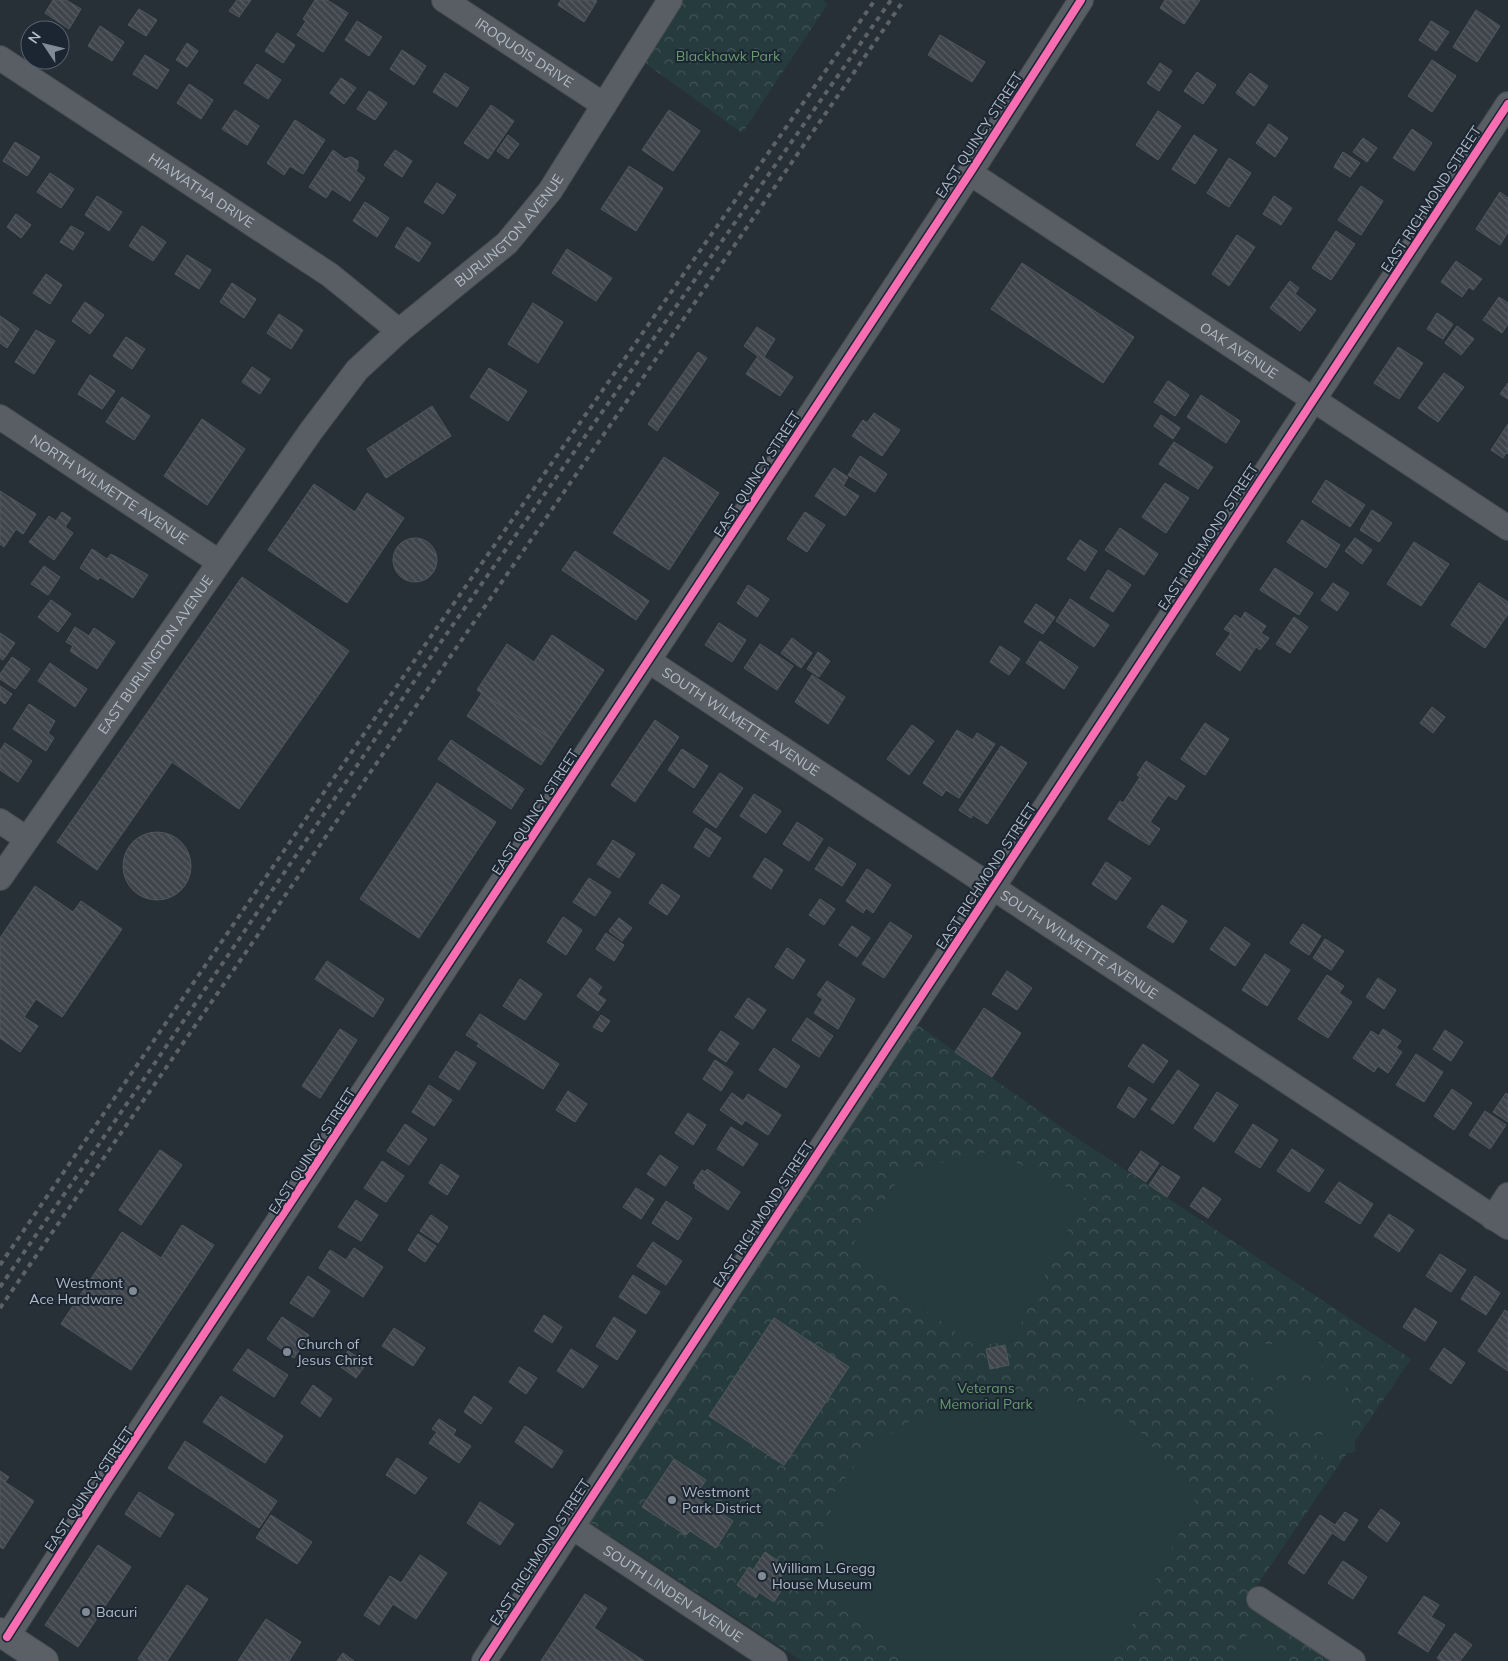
<svg xmlns="http://www.w3.org/2000/svg" width="1508" height="1661" viewBox="0 0 1508 1661" font-family="Mulish,sans-serif">
	<style>
		.forest { fill: url(#forest-crowns) }
		.garden { fill: #253b3d }
		.building { fill: url(#building-back-hatch); stroke: #50575f }
		.lines { fill: none; stroke-linecap: round; stroke-linejoin: round }
		.minor-casing { stroke: #464c52; stroke-width: 26 }
		.major-casing { stroke: #454c54; stroke-width: 30 }
		.minor { stroke: #585e64; stroke-width: 24 }
		.major { stroke: #5a6066; stroke-width: 28 }
		.rail { stroke: #5b6268; stroke-width: 4; stroke-dasharray: 5 5; stroke-linecap: butt }
		.cycleway-casing { stroke: #1b2632; stroke-width: 11 }
		.cycleway { stroke: #f96db3; stroke-width: 8 }
		.poi-dot { fill: #818b95; stroke: #1b2632; stroke-width: 2 }
		.labels { text-anchor: middle; dominant-baseline: central; stroke-width: 4; stroke-linejoin: round; paint-order: stroke }
		.street-label { font-size: 14px; fill: #b1bcc8; stroke: #1b2632 }
		.park-label { font-size: 14px; fill: #679b6e; stroke: #1b2632 }
		.poi-label { font-size: 14px; fill: #b1bcc8; stroke: #1b2632; text-anchor: start }
	</style>
	<defs>
		<pattern id="forest-crowns" width="20" height="18" patternUnits="userSpaceOnUse" patternTransform="scale(1.25)"><rect width="20" height="18" fill="#253b3d"/><path d="M2 6a3 3 0 1 1 6 0M12 15a3 3 0 1 1 6 0" fill="none" stroke="#425558"/></pattern>
		<pattern id="building-back-hatch" width="6" height="6" patternUnits="userSpaceOnUse" patternTransform="scale(1.25)"><rect width="6" height="6" fill="#3f454b"/><path d="M-1 5l2 2M0 0l6 6M5-1l2 2" fill="none" stroke="#585e63"/></pattern>
	</defs>
	<rect width="100%" height="100%" fill="#283037"/>
	<path class="forest" d="M680,0h143l5,4 -86,129 -100,-72z
		M915,1023l159,113 337,223 -166,244 86,58h-529l-216,-141z"/>
	<path class="garden" d="M993,1151l92,45 -73,145 -37,5 -128,-93 58,-82z
		M1317,1333l6,38 -18,3 -1,-3 -32,5v4l-18,3 -6,-38 17,-4 1,4 33,-6v-3z
		M1344,1378l7,45 -74,12 -8,-44z
		M979,1396h64l53,8 39,21 61,77 -83,159h-211l-86,-76 19,-94 22,-28 39,-34 44,-23z
		M1353,1430l3,22 -39,6 -3,-22z
		M1250,1631l32,24 -5,6h-50z"/>
	<path class="building" d="M53,0h13l15,9 -12,20 -24,-16z
		M237,0h14l-12,17 -10,-6z
		M315,0h12l21,13 -25,39 -26,-17 9,-14 -3,-2z
		M561,0h33l3,1 -13,21 -26,-17z
		M1165,0h35l-16,24 -24,-16z
		M139,9l18,11 -11,16 -18,-11z
		M1476,10l24,16 -23,36 -24,-15z
		M357,21l25,16 -13,19 -24,-16z
		M1431,21l18,11 -13,19 -17,-11z
		M100,26l24,16 -12,19 -24,-15z
		M277,33l18,12 -12,18 -18,-12z
		M940,35l45,27 -13,20 -44,-27z
		M187,43l11,8 -11,16 -11,-7z
		M402,50l24,16 -12,19 -24,-16z
		M145,55l24,15 -12,19 -24,-15z
		M1432,60l24,16 -24,36 -24,-16z
		M1160,63l12,8 -13,20 -12,-8z
		M257,64l24,16 -13,19 -24,-16z
		M1197,72l19,13 -13,19 -19,-13z
		M445,73l24,15 -12,19 -24,-15z
		M1250,73l18,13 -14,20 -18,-13z
		M341,78l15,10 -12,16 -14,-11z
		M189,84l24,16 -12,19 -24,-16z
		M369,91l18,12 -12,17 -18,-11z
		M491,105l23,16 -26,38 -24,-16z
		M235,110l24,16 -12,19 -25,-16z
		M669,110l31,21 -27,40 -31,-21z
		M1158,111l23,15 -23,34 -22,-15z
		M295,120l30,20 -22,34 -13,-8 -6,9 -17,-12z
		M1269,124l19,14 -13,19 -19,-14z
		M1412,129l20,14 -18,28 -21,-13z
		M508,135l11,9 -11,15 -11,-8z
		M1194,135l23,15 -22,34 -23,-15z
		M1363,138l14,10 -10,14 -14,-10z
		M15,142l25,15 -13,19 -24,-15z
		M333,150l12,9 6,-2 7,4v6l-2,4 9,7 -15,23 -18,-12 -6,9 -17,-11z
		M395,150l17,11 -10,16 -18,-12z
		M1343,152l17,11 -10,14 -16,-10z
		M1229,158l22,15 -22,34 -22,-14z
		M629,166l34,22 -27,43 -35,-22z
		M50,173l24,16 -13,19 -24,-16z
		M437,183l19,12 -13,19 -19,-12z
		M1361,186l22,15 -22,34 -23,-15z
		M1500,192l8,6v34l-8,13 -24,-16z
		M97,196l25,16 -13,19 -24,-16z
		M1274,196l18,12 -11,17 -18,-11z
		M365,202l24,16 -12,19 -24,-16z
		M16,214l15,11 -10,13 -14,-11z
		M71,226l13,7 -11,17 -13,-8z
		M142,226l24,16 -13,19 -24,-15z
		M407,227l24,16 -12,19 -24,-15z
		M1336,231l19,13 -24,36 -19,-12z
		M1237,235l18,12 -26,39 -17,-12z
		M567,249l45,29 -16,23 -44,-28z
		M187,255l24,15 -12,19 -24,-15z
		M1456,261l26,18 -9,11 -4,-3 -7,10 -21,-15z
		M1022,263l112,74 -31,46 -112,-74z
		M46,274l16,11 -12,19 -17,-11z
		M1290,281l9,7 -4,6 21,16 -16,21 -30,-23z
		M232,283l24,16 -12,19 -24,-16z
		M1499,297l9,6v21l-6,9 -19,-13z
		M85,302l19,13 -14,19 -18,-13z
		M533,303l30,19 -25,41 -30,-19z
		M1437,313l16,11 -10,15 -16,-10z
		M279,314l24,16 -12,19 -24,-16z
		M0,316l19,13 -12,19 -7,-5z
		M1457,326l17,13 -13,16 -16,-12z
		M757,327l18,12 -11,18 29,20 -13,19 -34,-22 12,-18 -14,-10z
		M36,330l19,11 -21,33 -19,-12z
		M126,337l19,12 -13,20 -19,-13z
		M1398,347l25,16 -24,36 -25,-16z
		M698,352l9,6 -50,73 -9,-7z
		M252,367l18,12 -10,15 -18,-12z
		M489,368l38,23 -19,30 -38,-24z
		M1444,373l20,14 -26,35 -20,-14z
		M90,375l25,16 -13,18 -24,-15z
		M1168,381l21,14 -14,21 -21,-14z
		M1508,383v16l-8,-5z
		M1201,395l39,26 -14,22 -39,-26z
		M122,397l28,19 -16,24 -28,-18z
		M432,406l19,30 -65,42 -19,-29z
		M874,413l26,17 -18,26 -30,-20 11,-16 4,3z
		M1161,415l19,13 -7,11 -19,-13z
		M202,419l43,30 -38,56 -43,-29z
		M1508,424v30l-2,-1 -3,5 -12,-8z
		M1174,442l39,25 -15,22 -39,-25z
		M860,456l27,18 -12,18 -27,-17z
		M664,457l55,36 -50,77 -56,-37z
		M834,468l14,9 -5,9 16,10 -14,20 -30,-20z
		M1326,480l39,25 -15,22 -38,-25z
		M1165,483l24,15 -23,35 -24,-16z
		M314,484l41,28 12,-19 37,25 -57,85 -79,-53z
		M0,491l36,23 -13,20 -7,-5 -12,18 -4,-3z
		M1372,510l20,13 -13,19 -19,-12z
		M62,512l9,6 -6,9 8,6 -19,27 -25,-18 20,-26 7,5z
		M805,512l20,13 -18,27 -20,-13z
		M1302,520l38,25 -14,23 -39,-26z
		M1120,528l38,26 -14,21 -39,-25z
		M393 560a22 22 0 1 1 44 0a22 22 0 1 1-44 0Z
		M1355,538l17,12 -10,14 -17,-13z
		M1080,540l17,11 -12,20 -18,-12z
		M1414,542l35,22 -28,42 -34,-22z
		M92,549l15,10 4,-5 37,21 -15,23 -33,-21 -2,3 -18,-12z
		M575,551l74,50 -13,19 -74,-50z
		M44,566l16,11 -12,18 -17,-11z
		M1275,568l38,25 -14,22 -39,-25z
		M1108,570l23,15 -18,27 -23,-14z
		M242,577l107,74 -110,158 -67,-47 -75,108 -40,-28z
		M1333,583l16,10 -12,18 -16,-11z
		M1479,583l29,19v12l-23,34 -34,-23z
		M748,585l21,14 -12,18 -20,-14z
		M1070,599l39,26 -15,22 -38,-26z
		M51,600l20,14 -13,18 -20,-15z
		M1036,604l19,13 -12,17 -19,-12z
		M1245,612l21,14 -5,7 8,5 -9,12 -4,-3 -16,24 -24,-17 15,-21 -7,-4 11,-14 6,4z
		M1294,617l14,10 -18,26 -14,-9z
		M719,623l27,17 -14,22 -27,-17z
		M75,627l14,9 5,-8 21,14 -18,27 -27,-18 3,-5 -7,-4z
		M0,633l15,10 -12,17 -3,-2z
		M552,635l52,35 -48,72 -79,-52 30,-46 27,18z
		M792,638l20,15 -11,15 -20,-15z
		M1040,641l38,26 -14,22 -38,-26z
		M760,644l33,22 -16,24 -33,-22z
		M1000,646l20,13 -11,16 -19,-13z
		M818,652l12,9 -11,16 -12,-8z
		M12,657l18,12 -15,20 -15,-10v-5z
		M50,663l37,26 -12,18 -37,-26z
		M812,675l33,22 -17,27 -33,-22z
		M0,686l12,8 -7,10 -5,-4z
		M482,693l74,49 -15,23 -74,-49z
		M29,704l26,17 -7,12 6,5 -8,13 -33,-22z
		M1432,707l13,10 -12,16 -13,-10z
		M655,720l24,17 -44,65 -24,-17z
		M1205,723l24,16 -24,36 -24,-16z
		M912,725l22,16 -25,34 -22,-16z
		M957,730l16,10 4,-7 18,11 -36,54 -13,-8 -4,6 -19,-13z
		M451,740l73,49 -13,20 -73,-50z
		M5,743l27,18 -14,21 -18,-12v-19z
		M1001,746l26,17 -40,61 -14,-9 -2,3 -12,-8z
		M682,749l26,17 -14,22 -26,-18z
		M1146,761l39,25 -9,14 -8,-5 -18,27 10,7 -11,16 -41,-26 12,-18 3,2 17,-26 -3,-2z
		M720,773l23,15 -27,40 -23,-16z
		M437,783l59,39 -77,116 -59,-39z
		M754,794l27,17 -15,22 -26,-17z
		M797,822l26,17 -14,22 -26,-17z
		M706,828l15,10 -12,19 -15,-10z
		M123 866a34 34 0 1 1 68 0a34 34 0 1 1-68 0Z
		M613,840l22,14 -16,24 -22,-14z
		M829,847l27,17 -14,22 -27,-17z
		M765,858l18,12 -12,19 -18,-12z
		M1106,862l25,16 -15,22 -24,-16z
		M867,869l24,16 -18,28 -7,-5 -3,5 -17,-12z
		M589,878l22,14 -16,24 -22,-14z
		M662,884l18,12 -13,19 -18,-12z
		M35,886l38,26 8,-11 41,28 -60,88 -26,-18 -12,18 14,9 -18,26 -20,-14v-100z
		M820,899l15,10 -11,16 -15,-10z
		M1162,905l25,16 -14,22 -26,-16z
		M563,917l19,13 -16,25 -19,-13z
		M619,918l13,10 -10,13 -13,-10z
		M890,922l22,14 -28,42 -22,-14z
		M1303,924l18,12 -12,19 -19,-12z
		M852,926l18,12 -13,19 -18,-12z
		M1225,927l25,17 -15,22 -25,-17z
		M606,933l18,12 -10,16 -18,-12z
		M1325,939l19,12 -13,19 -18,-12z
		M787,948l18,12 -12,19 -18,-12z
		M1265,954l25,16 -23,36 -25,-16z
		M327,961l57,38 -11,18 -58,-38z
		M1007,971l25,17 -15,22 -25,-16z
		M1327,975l17,11 -5,7 13,9 -24,36 -30,-19z
		M590,978l12,9 -5,7 9,6 -8,11 -21,-15z
		M1378,978l18,12 -12,19 -18,-12z
		M520,979l22,15 -17,26 -22,-14z
		M827,981l28,18 -17,30 -24,-16 9,-14 -6,-4z
		M748,998l18,12 -13,19 -18,-12z
		M984,1008l37,25 -29,44 -37,-25z
		M480,1014l79,50 -16,25 -66,-43 2,-3 -13,-8z
		M601,1015l9,6 -8,11 -9,-5z
		M807,1018l26,18 -14,21 -27,-17z
		M340,1029l17,11 -37,58 -18,-12z
		M1383,1029l18,12 -5,7 6,4 -14,21 -10,-7 -4,6 -21,-14 18,-27 8,5z
		M1445,1030l18,12 -12,19 -18,-12z
		M721,1031l18,12 -13,19 -18,-12z
		M1143,1044l25,17 -15,22 -25,-17z
		M774,1048l26,18 -14,22 -27,-18z
		M456,1051l20,12 -17,27 -20,-13z
		M1416,1054l27,18 -19,30 -28,-17z
		M715,1060l18,12 -12,19 -18,-12z
		M1178,1070l21,15 -26,39 -22,-15z
		M429,1085l23,15 -18,26 -22,-14z
		M1129,1087l18,12 -13,19 -17,-11z
		M1452,1089l20,14 -18,27 -20,-14z
		M568,1091l19,13 -12,18 -19,-12z
		M1217,1092l21,13 -24,37 -20,-14z
		M732,1093l11,8 5,-7 33,21 -13,20 -23,-15 -3,5 -22,-15z
		M1506,1093l2,2v27l-15,-10z
		M1485,1111l21,14 -16,24 -21,-14z
		M688,1113l18,12 -13,20 -18,-12z
		M405,1124l22,15 -18,26 -22,-14z
		M1253,1124l25,16 -18,28 -25,-16z
		M731,1127l27,17 -15,22 -26,-17z
		M1292,1149l32,21 -15,22 -32,-21z
		M160,1150l22,15 -41,60 -22,-15z
		M1141,1151l18,12 -13,19 -18,-12z
		M660,1155l18,12 -13,19 -18,-12z
		M382,1161l22,15 -18,26 -22,-14z
		M441,1164l18,12 -12,19 -18,-12z
		M1162,1166l18,11 -13,20 -18,-12z
		M707,1169l33,23 -12,18 -33,-22 1,-3 -3,-2 9,-13 3,2z
		M1339,1182l34,22 -13,20 -35,-22z
		M1203,1187l18,12 -13,19 -18,-12z
		M636,1188l18,11 -13,20 -18,-12z
		M356,1200l22,15 -17,26 -23,-14z
		M666,1201l26,17 -14,22 -26,-17z
		M1389,1214l25,16 -15,22 -25,-16z
		M431,1215l17,12 -10,16 -18,-12z
		M182,1225l32,20 -83,125 -70,-46 61,-92 39,26z
		M418,1234l18,12 -11,16 -17,-12z
		M653,1242l29,19 -16,24 -29,-19z
		M354,1248l29,19 -20,30 -44,-29 11,-18 16,10z
		M1440,1254l26,16 -15,22 -25,-16z
		M633,1275l27,17 -14,22 -27,-17z
		M308,1276l22,15 -17,26 -23,-14z
		M1475,1276l25,17 -14,22 -25,-16z
		M1415,1308l22,14 -12,19 -22,-14z
		M1505,1310l3,2v59l-30,-20z
		M544,1315l18,12 -10,16 -18,-12z
		M282,1317l27,18 -15,23 -27,-19z
		M614,1317l22,14 -19,29 -21,-14z
		M774,1318l75,49 -65,98 -75,-49z
		M394,1328l31,20 -12,18 -31,-20z
		M1005,1345l4,20 -19,4 -4,-20z
		M1444,1348l21,15 -14,21 -21,-15z
		M248,1349l40,26 -14,22 -41,-27z
		M571,1349l27,17 -15,22 -26,-17z
		M348,1351l19,12 -11,15 -18,-13z
		M519,1367l18,11 -11,16 -17,-12z
		M313,1385l19,14 -12,18 -19,-14z
		M221,1396l62,40 -18,27 -62,-41z
		M474,1396l18,12 -11,16 -17,-12z
		M439,1419l17,11 -3,5 18,11 -12,17 -30,-20 8,-11 -5,-3z
		M525,1426l38,25 -11,17 -37,-26z
		M185,1441l92,60 -18,27 -91,-60z
		M397,1458l30,20 -12,16 -29,-19z
		M674,1459l32,21 -11,16 38,25 -17,27 -26,-17 -4,4 -44,-28z
		M0,1471l9,6 -4,5 29,19 -31,48 -3,-2z
		M139,1492l35,22 -14,23 -35,-23z
		M480,1502l34,22 -14,21 -33,-22z
		M1381,1509l19,14 -13,19 -19,-15z
		M1345,1512l13,8 -14,21 -12,-8 -28,41 -16,-11 32,-48 15,10z
		M271,1515l41,27 -15,22 -41,-26z
		M98,1545l33,22 -53,80 -33,-22z
		M765,1552l22,15 -9,15 6,4 -10,16 -15,-10 -3,6 -19,-13 12,-18 4,3z
		M420,1555l27,18 -31,46 -23,-15 -14,21 -15,-10 26,-39 11,7z
		M1343,1561l24,16 -14,22 -25,-16z
		M187,1585l21,14 -41,62h-26l-3,-2z
		M585,1594l22,14 -13,20 50,33h-103z
		M1424,1596l15,9 -8,12 14,8 -17,27 -30,-19z
		M266,1619l35,23 -12,19h-51z
		M1455,1633l17,12 -12,16h-19l-4,-3z
		M343,1653l11,8h-17z"/>
	<g class="lines">
		<g class="minor-casing">
			<g id="minor">
				<path id="s1" d="M444,0l160,105"/>
				<path id="s2" d="M0,58l330,217 69,56"/>
				<path id="s3" d="M970,173l538,355"/>
				<path id="s4" d="M0,417l219,145"/>
				<path id="s5" d="M649,661l859,566"/>
				<path d="M0,821l27,18"/>
				<path id="s6" d="M0,878l311,-447 46,-61 42,-39 108,-88 43,-52 120,-191"/>
				<path d="M1493,1218l15,-23"/>
				<path id="s7" d="M572,1527l203,134"/>
				<path d="M1259,1599l94,62"/>
				<path d="M7,1637l94,-147 869,-1317 111,-173"/>
				<path d="M484,1661l1024,-1557"/>
			</g>
		</g>
		<g class="major-casing">
			<path id="major" d="M0,1632l44,29"/>
		</g>
		<use href="#minor" class="minor"/>
		<use href="#major" class="major"/>
		<path class="rail" d="M0,1265l436,-636 439,-629
			M0,1287l144,-208 299,-440 448,-639
			M0,1308l904,-1308"/>
		<g class="cycleway-casing">
			<path id="cycleway" d="M7,1637l94,-147 869,-1317 111,-173
				M484,1661l1024,-1557"/>
		</g>
		<use href="#cycleway" class="cycleway"/>
	</g>
	<g class="poi-dot">
		<circle cx="133" cy="1291" r="5"/>
		<circle cx="287" cy="1352" r="5"/>
		<circle cx="672" cy="1500" r="5"/>
		<circle cx="762" cy="1576" r="5"/>
		<circle cx="86" cy="1612" r="5"/>
	</g>
	<g class="labels">
		<g class="street-label">
			<text stroke="none"><textPath href="#s1" startOffset="96">IROQUOIS DRIVE</textPath></text>
			<text transform="translate(979 135) rotate(-57)">EAST QUINCY STREET</text>
			<text stroke="none"><textPath href="#s2" startOffset="241">HIAWATHA DRIVE</textPath></text>
			<text transform="translate(1431 199) rotate(-57)">EAST RICHMOND STREET</text>
			<text stroke="none"><textPath href="#s6" startOffset="828">BURLINGTON AVENUE</textPath></text>
			<text stroke="none"><textPath href="#s3" startOffset="322">OAK AVENUE</textPath></text>
			<text transform="translate(757 474) rotate(-57)">EAST QUINCY STREET</text>
			<text stroke="none"><textPath href="#s4" startOffset="131">NORTH WILMETTE AVENUE</textPath></text>
			<text transform="translate(1208 537) rotate(-57)">EAST RICHMOND STREET</text>
			<text stroke="none"><textPath href="#s6" startOffset="272">EAST BURLINGTON AVENUE</textPath></text>
			<text stroke="none"><textPath href="#s5" startOffset="110">SOUTH WILMETTE AVENUE</textPath></text>
			<text transform="translate(535 812) rotate(-57)">EAST QUINCY STREET</text>
			<text transform="translate(986 876) rotate(-57)">EAST RICHMOND STREET</text>
			<text stroke="none"><textPath href="#s5" startOffset="515">SOUTH WILMETTE AVENUE</textPath></text>
			<text transform="translate(312 1151) rotate(-57)">EAST QUINCY STREET</text>
			<text transform="translate(763 1214) rotate(-57)">EAST RICHMOND STREET</text>
			<text transform="translate(89 1489) rotate(-56)">EAST QUINCY STREET</text>
			<text transform="translate(540 1552) rotate(-57)">EAST RICHMOND STREET</text>
			<text stroke="none"><textPath href="#s7" startOffset="121">SOUTH LINDEN AVENUE</textPath></text>
		</g>
		<g class="park-label">
			<text x="728" y="56">Blackhawk Park</text>
			<text x="986" y="1388">Veterans<tspan x="986" dy="16">Memorial Park</tspan></text>
		</g>
		<g class="poi-label">
			<text x="123" y="1283" text-anchor="end">Westmont<tspan x="123" dy="16">Ace Hardware</tspan></text>
			<text x="297" y="1344">Church of<tspan x="297" dy="16">Jesus Christ</tspan></text>
			<text x="682" y="1492">Westmont<tspan x="682" dy="16">Park District</tspan></text>
			<text x="772" y="1568">William L.Gregg<tspan x="772" dy="16">House Museum</tspan></text>
			<text x="96" y="1612">Bacuri</text>
		</g>
	</g>
	<g transform="translate(45 45) rotate(305)"><circle r="24" fill="#1b2632" stroke="#57626e"/>
	<path d="M0-4L9 19L0 12L-9 19Z" fill="#818b95"/>
	<text y="-8" font-size="14" font-weight="bold" text-anchor="middle" fill="#b1bcc8">N</text>
	</g>
</svg>
